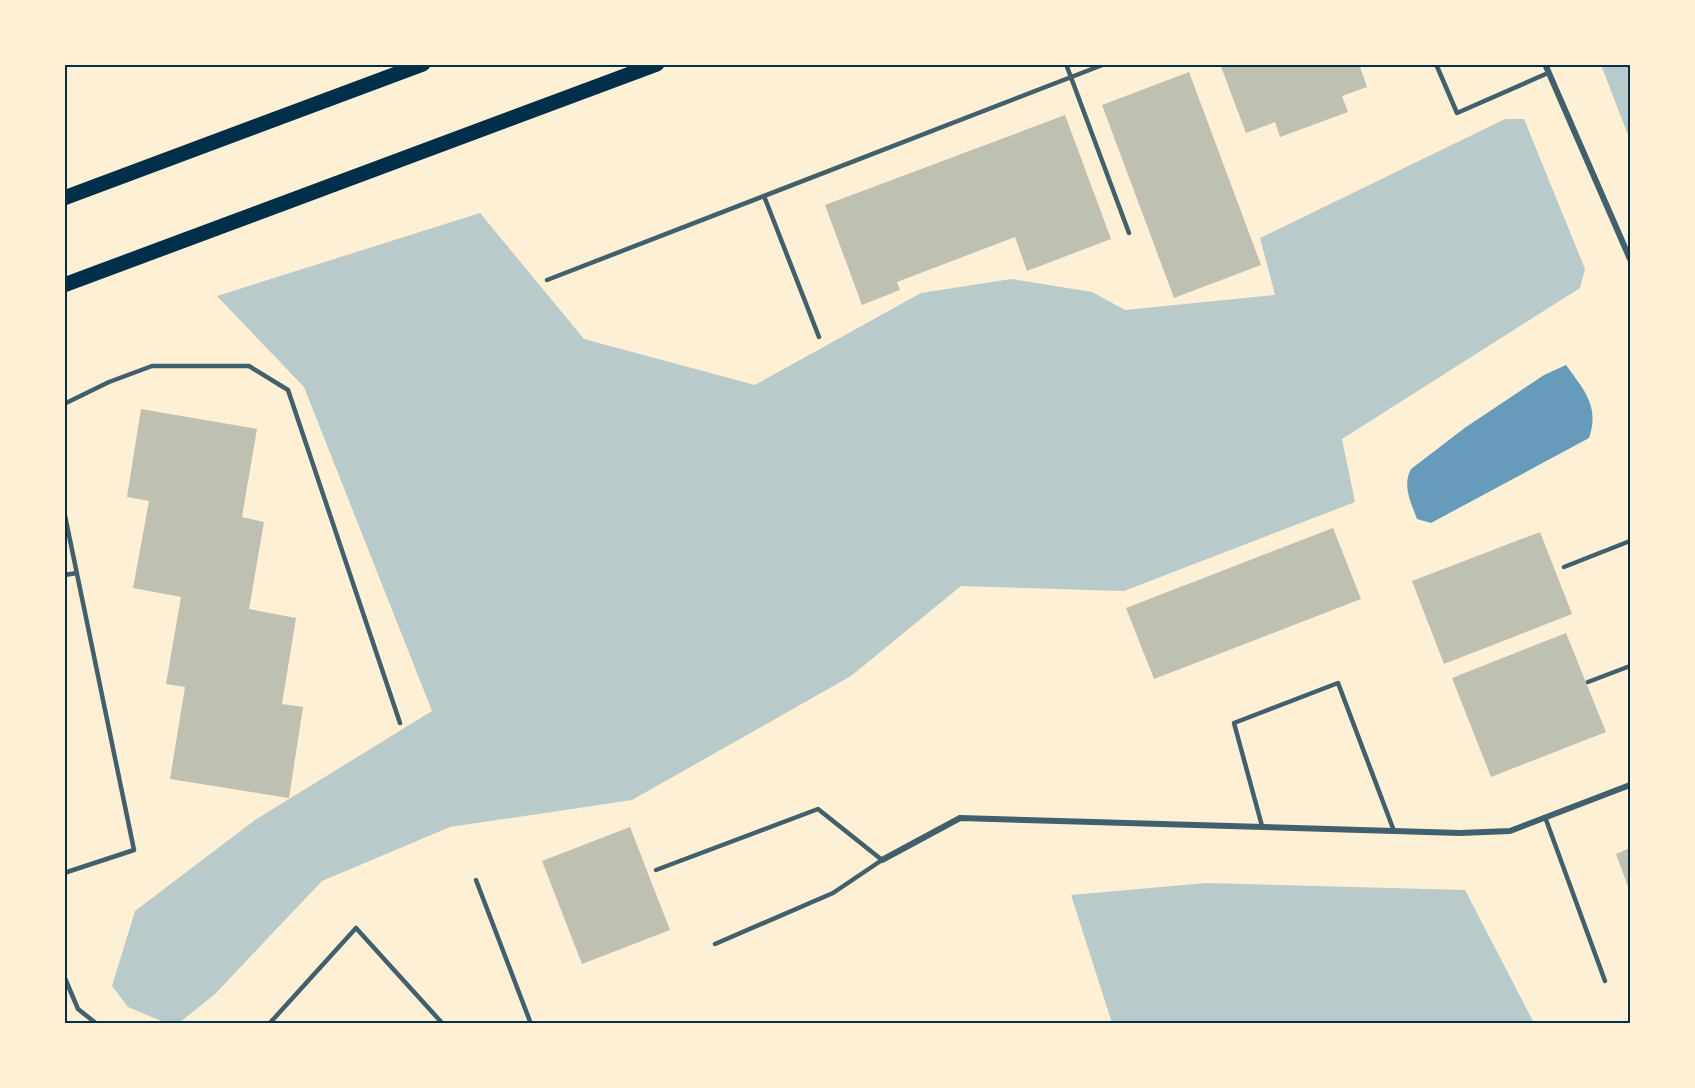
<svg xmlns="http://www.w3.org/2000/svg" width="1695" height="1088" viewBox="0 0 1695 1088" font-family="'Fira Sans',sans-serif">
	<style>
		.green { fill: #b9caca }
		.water { fill: #669bbc }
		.building { fill: #bec0b2 }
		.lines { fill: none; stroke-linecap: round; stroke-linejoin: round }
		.service { stroke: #3f606c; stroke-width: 4.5 }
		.minor { stroke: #3f606c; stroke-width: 6 }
		.primary { stroke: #003049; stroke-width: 15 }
		.neatline { fill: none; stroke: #003049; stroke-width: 2 }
	</style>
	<rect width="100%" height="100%" fill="#fdf0d5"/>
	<path class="green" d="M1601,65h29v75z
		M1505,119h19l61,150 -5,19 -238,151 13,63 -231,89 -163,-5 -110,90 -219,124 -182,27 -128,54 -107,113 -36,29h-13l-38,-16 -16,-21 23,-75 120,-91 177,-109 -128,-324 -87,-91 263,-83 104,126 171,46 166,-92 90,-14 81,13 33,18 150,-15 -15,-57z
		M1206,883l259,7 69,133h-422l-41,-128z"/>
	<path class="water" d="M1566,365c18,25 34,41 23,73l-158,85 -14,-4c-6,-16 -15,-34 -6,-50l55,-42 78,-52z"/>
	<path class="building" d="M1220,64h139l8,23 -25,9 6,16 -68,25 -5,-15 -29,11z
		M1189,72l72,193 -87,33 -72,-193z
		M1065,115l46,124 -84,32 -12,-34 -118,45 3,8 -38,15 -37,-100z
		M141,409l116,20 -15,88 22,5 -15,87 47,9 -14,86 21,3 -14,91 -119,-19 15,-92 -19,-3 15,-87 -48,-9 16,-87 -22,-4z
		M1333,528l28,71 -207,80 -28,-71z
		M1540,532l32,82 -128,50 -32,-83z
		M1566,633l40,99 -115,45 -39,-99z
		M630,827l40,103 -88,34 -40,-103z
		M1630,848v44l-14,-38z"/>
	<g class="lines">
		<path class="service" d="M1066,64l63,169
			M1436,64l21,49 91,-40
			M764,196l55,141
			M547,280l558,-216
			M64,404l45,-22 43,-16h97l39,24 112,333
			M64,511l70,339 -70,23
			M1564,567l66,-26
			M64,575l13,-2
			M1588,682l42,-16
			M1545,817l60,164
			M1262,826l-28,-103 104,-40 56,148
			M656,870l162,-61 64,51 -49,33 -118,51
			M476,880l55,144
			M64,976l14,33 19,15
			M269,1024l87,-96 87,96"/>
		<path class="minor" d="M1545,64l85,195
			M882,860l78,-42 500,15 50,-2 120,-46"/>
		<path class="primary" d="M64,198l359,-134
			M64,285l593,-221"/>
	</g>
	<rect width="1695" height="1088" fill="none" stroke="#fdf0d5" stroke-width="132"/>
	<rect x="66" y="66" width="1563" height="956" class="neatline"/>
</svg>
